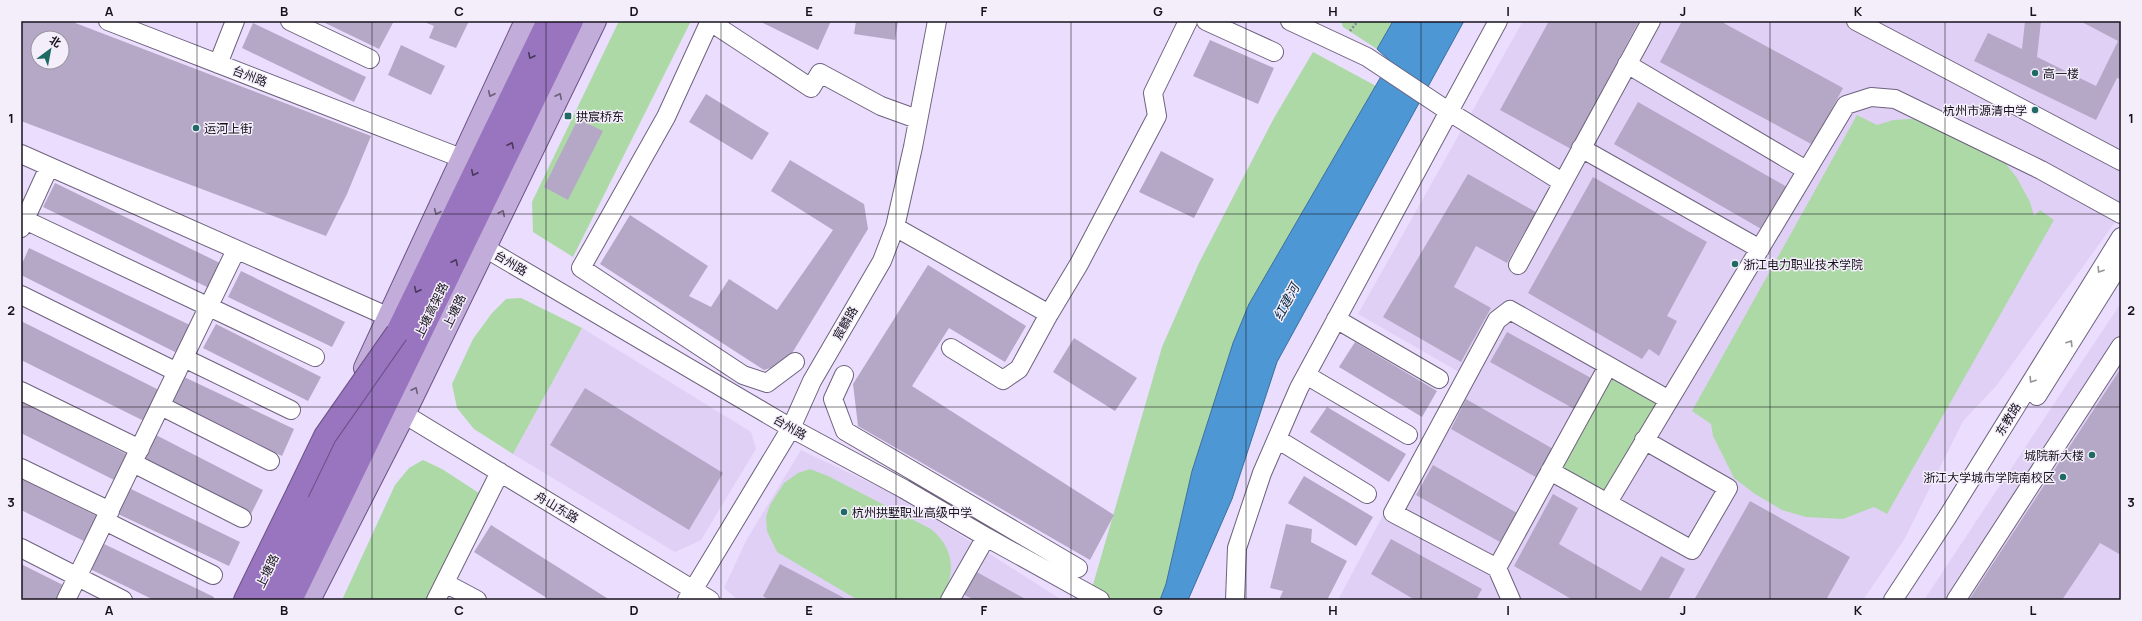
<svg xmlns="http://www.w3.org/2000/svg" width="2142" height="621" viewBox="0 0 2142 621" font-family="Manrope,'Noto Sans SC',sans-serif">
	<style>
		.built { fill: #e0d0f6 }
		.green { fill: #add9a7 }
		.water { fill: #4d97d5; stroke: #3c6f9e }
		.building { fill: #b5a8c7; fill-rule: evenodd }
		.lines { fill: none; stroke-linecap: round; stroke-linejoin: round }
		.minor-casing { stroke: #6e627d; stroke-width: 20 }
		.major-casing { stroke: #6b5286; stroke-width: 24 }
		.highway-casing { stroke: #6b5286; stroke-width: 24 }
		.path { stroke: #8f869d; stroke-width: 2.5; stroke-dasharray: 2 2; stroke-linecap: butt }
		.minor { stroke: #fff; stroke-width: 18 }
		.major { stroke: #c2acd9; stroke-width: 22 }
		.highway { stroke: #9974bf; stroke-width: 22 }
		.highway-bridge-casing { stroke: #6b5286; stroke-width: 24; stroke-linecap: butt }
		.highway-bridge { stroke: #9974bf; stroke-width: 22 }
		.oneway { stroke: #4a395d }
		.oneway2 { stroke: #6c5f7a }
		.oneway3 { stroke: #969499 }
		.grid { fill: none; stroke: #16121c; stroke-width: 1; stroke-opacity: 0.55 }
		.poi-dot { fill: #1f6a64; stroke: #f4eefb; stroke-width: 1.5 }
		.labels { text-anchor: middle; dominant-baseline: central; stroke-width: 3; stroke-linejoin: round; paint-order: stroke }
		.poi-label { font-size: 12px; fill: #16121c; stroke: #f4eefb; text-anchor: start }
		.street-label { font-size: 12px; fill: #16121c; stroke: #f4eefb }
		.water-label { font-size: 13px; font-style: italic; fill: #0b2b44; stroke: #f4eefb }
		.neatline { fill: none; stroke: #16121c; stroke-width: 1.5 }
		.grid-label { font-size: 13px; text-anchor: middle; font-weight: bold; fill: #16121c }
	</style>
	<rect width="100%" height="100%" fill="#eaddfd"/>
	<path class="built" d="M1523,21h598v193l-124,171 -34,36 -59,119 -41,60h-525l121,-228 -101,-58z
		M2121,303v297h-197l163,-246z
		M582,328l169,104 5,17 -55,91 -26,12 -162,-98z
		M801,450l101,48 160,102h-324l-14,-12 23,-49z"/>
	<path class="green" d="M619,21h72l-118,236 -40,-25 -1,-30z
		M1341,21h52l-16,28 -34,-22z
		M1313,52l63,34 -127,218 -16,39 -41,128 -26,113 -6,16h-61l-9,-5 72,-248 37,-84 75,-145z
		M1857,115l20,10 16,-5 33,-2 70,33 21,27 13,24 4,14 6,-6 14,10 -167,294 -13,-7 -31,12 -37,-2 -24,-7 -27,-16 -21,-16 -21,-42 -2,-12 -19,-13z
		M521,298l61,30 -69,126 -39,-25 -17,-21 -5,-24 21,-45 19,-26 14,-14z
		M1610,373l51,28 -55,94 -49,-25z
		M423,460l19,9 40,26 -49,105h-91l53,-115 14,-17z
		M810,469l18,7 103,53c24,20 26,46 8,71h-81l-81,-48 -10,-21 -1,-14 4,-12 14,-22 14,-10z"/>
	<path class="water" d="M1393,21h71l-187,341 -45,137 -44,101h-28l6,-16 26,-113 41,-128 16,-39 141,-243 -13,-12z"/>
	<path class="building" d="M21,21h49l301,115 -24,58 -21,42 -305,-115zM38,38h24v24h-24z
		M321,21h73l-15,28z
		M422,21h47l-13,27 -27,-10 5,-12z
		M759,21h72l-13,29z
		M856,21h42l-3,19 -41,-6z
		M1549,21h90l-68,128 -71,-39z
		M1682,21h38l123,67 -30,57 -153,-83z
		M2025,21h16l-4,36 59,29 22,-45 -38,-20h41v58l-4,-1 -21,42 -122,-59 14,-28 34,16z
		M253,23l113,54 -12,25 -112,-54z
		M1210,40l64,28 -16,36 -65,-28z
		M401,45l44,21 -14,29 -43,-20z
		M706,94l63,39 -17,27 -63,-38z
		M1638,102l149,85 -24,43 -149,-86z
		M578,119l25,12 -35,69 -24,-13z
		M1161,151l53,28 -20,39 -55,-26z
		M790,160l74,44 4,25 -82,134 -22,7 -164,-106 30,-49 78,51 -19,30 22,11 18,-28 48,31 56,-80 -62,-39z
		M1468,174l68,38 -29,51 -31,-17 -22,41 37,21 -30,54 -78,-45z
		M1593,177l114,65 -40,74 10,5 -18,35 -10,-7 -7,10 -114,-66z
		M55,183l165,80 -11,25 -166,-81z
		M29,248l163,78 -13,28 -158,-79v-9z
		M928,265l98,61 -21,36 -56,-34 -37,58 202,129 -24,45 -232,-134 -5,-42z
		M241,271l104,51 -13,25 -104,-50z
		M21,321l140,70 -15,31 -125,-62z
		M216,324l105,53 -13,24 -105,-53z
		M1507,332l86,47 -17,31 -86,-48z
		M1074,338l63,40 -22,33 -62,-39z
		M1355,342l82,49 -15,26 -83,-50z
		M2121,368v187l-21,-12 -38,57h-93z
		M182,376l112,53 -12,27 -112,-54z
		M585,388l138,85 -34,57 -139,-85z
		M1466,399l89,51 -16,29 -88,-50z
		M21,401l107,54 -12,26 -95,-48z
		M1327,407l79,47 -17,28 -79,-50z
		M154,434l109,56 -12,24 -109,-55z
		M1433,465l84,48 -17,29 -84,-47z
		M1304,476l69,41 -17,29 -68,-43z
		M21,479l78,38 -13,25 -65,-32z
		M131,489l109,53 -11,24 -111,-52z
		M1553,494l25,14 -19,36 82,47 20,-35 24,13 -17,31h-95l-59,-34z
		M1750,501l100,56 -24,43h-132z
		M1286,524l26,5 -1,13 36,19 -20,39h-48l4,-9 -13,-3z
		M491,525l119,75h-60l-76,-48z
		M1391,539l91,50 -5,9 4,2h-66l-44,-26z
		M102,543l112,54 -1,3h-59l-64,-31z
		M21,564l42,21 -7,15h-28l-7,-3z
		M780,564l68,36h-79l-6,-4z
		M975,571l52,29h-53l-11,-6z"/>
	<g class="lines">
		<g class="minor-casing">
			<path id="minor" d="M108,21l353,137
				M290,21l80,38
				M709,21l102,67 9,-15 61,33 36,13
				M710,21l-44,96 -85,151 162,107 24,8 28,-21
				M1206,21l68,31
				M1290,21l77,36 81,54 114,71
				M1856,21l265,140
				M218,64l17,-43
				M1627,64l179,106
				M1581,148l179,101
				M21,154l368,163
				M25,220l290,137
				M895,227l154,87 30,-50 78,-148 -4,-23 35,-72
				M21,228l28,-61
				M485,248l306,180 113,61 82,48 114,63
				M1518,265l133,-244
				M21,295l156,77
				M1336,319l103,60
				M951,348l52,32 16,-11 30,-55
				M184,358l107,52
				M844,375l-11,24 12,32 233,137
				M1306,375l102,60
				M21,391l119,58
				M2037,396l84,-134
				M161,406l109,55
				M404,414l306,186
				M1277,439l90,55
				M133,463l109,55
				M21,468l89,43
				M1550,471l142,79 36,-62 -84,-48
				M1608,502l238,-397 25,-8 24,2 146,71 80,44
				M105,521l108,54
				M21,548l102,52
				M1497,568l-104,-55 104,-193 13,-10 159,90
				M445,583l32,17
				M66,600l170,-350
				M436,600l64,-128
				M687,600l104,-172 21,-47 70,-120 13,-34 18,-80 24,-126
				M950,600l36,-63
				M1235,600l2,-52 25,-75 37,-85 199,-367
				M1511,600l-14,-32 111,-202
				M1893,600l55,-84 173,-279
				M1956,600l165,-254"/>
		</g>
		<g class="major-casing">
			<path id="major" d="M365,368l161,-347
				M309,600l95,-186 191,-393"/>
		</g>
		<g class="highway-casing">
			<path id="highway" d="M245,600l53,-108
				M267,600l281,-579
				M291,600l281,-579"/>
		</g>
		<path class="path" d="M1350,31l8,-10"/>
		<use href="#minor" class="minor"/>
		<use href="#major" class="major"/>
		<use href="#highway" class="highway"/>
		<g class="highway-bridge-casing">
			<path id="highway-bridge" d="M298,492l27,-56 72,-103"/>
		</g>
		<use href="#highway-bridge" class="highway-bridge"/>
	</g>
	<defs><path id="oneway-chevron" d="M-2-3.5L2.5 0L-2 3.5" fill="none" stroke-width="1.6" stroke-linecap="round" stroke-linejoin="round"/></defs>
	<g class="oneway">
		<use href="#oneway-chevron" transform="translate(531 56) rotate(116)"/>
		<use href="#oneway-chevron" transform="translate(511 145) rotate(-64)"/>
		<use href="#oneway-chevron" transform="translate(474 173) rotate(116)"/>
		<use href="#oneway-chevron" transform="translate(455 262) rotate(-64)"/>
		<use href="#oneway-chevron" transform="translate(417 290) rotate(116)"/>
	</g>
	<g class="oneway2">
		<use href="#oneway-chevron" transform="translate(491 94) rotate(115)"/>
		<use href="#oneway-chevron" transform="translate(559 96) rotate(-64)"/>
		<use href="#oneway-chevron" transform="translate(437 212) rotate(114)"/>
		<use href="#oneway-chevron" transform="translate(502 213) rotate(-64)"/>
		<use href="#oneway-chevron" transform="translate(415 390) rotate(-64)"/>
	</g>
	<g class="oneway3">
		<use href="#oneway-chevron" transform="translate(2100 270) rotate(122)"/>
		<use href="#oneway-chevron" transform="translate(2070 343) rotate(-58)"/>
		<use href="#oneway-chevron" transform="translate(2032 380) rotate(122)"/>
	</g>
	<path class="grid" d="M197,21v579M372,21v579M546,21v579M721,21v579M896,21v579M1071,21v579M1246,21v579M1421,21v579M1596,21v579M1770,21v579M1945,21v579M21,214h2100M21,407h2100"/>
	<g class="poi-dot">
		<circle cx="2035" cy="73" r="4"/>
		<circle cx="2035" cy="110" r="4"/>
		<rect x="564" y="112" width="8" height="8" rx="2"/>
		<circle cx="196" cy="128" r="4"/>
		<circle cx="1735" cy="264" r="4"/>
		<circle cx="2092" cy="455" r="4"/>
		<circle cx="2063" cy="477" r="4"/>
		<circle cx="844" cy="512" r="4"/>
	</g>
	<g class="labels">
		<g class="poi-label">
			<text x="2043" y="73">高一楼</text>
			<text x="2027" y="110" text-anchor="end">杭州市源清中学</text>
			<text x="576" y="116">拱宸桥东</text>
			<text x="204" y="128">运河上街</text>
			<text x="1743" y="264">浙江电力职业技术学院</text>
			<text x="2084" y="455" text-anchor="end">城院新大楼</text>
			<text x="2055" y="477" text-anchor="end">浙江大学城市学院南校区</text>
			<text x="852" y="512">杭州拱墅职业高级中学</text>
		</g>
		<g class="street-label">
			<text transform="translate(250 76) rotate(21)">台州路</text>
			<text transform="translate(511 263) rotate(31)">台州路</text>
			<text transform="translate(431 310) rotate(-64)">上塘高架路</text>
			<text transform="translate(454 311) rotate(-64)">上塘路</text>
			<text transform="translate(845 323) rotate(-60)">宸麟路</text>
			<text transform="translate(2008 419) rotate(-58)">东教路</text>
			<text transform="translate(790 427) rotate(30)">台州路</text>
			<text transform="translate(557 507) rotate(31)">舟山东路</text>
			<text transform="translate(267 571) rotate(-64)">上塘路</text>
		</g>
		<g class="water-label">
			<text transform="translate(1286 302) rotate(-62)">红建河</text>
		</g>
	</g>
	<rect width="2142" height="621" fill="none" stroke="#f4eefb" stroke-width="44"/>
	<g transform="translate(50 50) rotate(32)"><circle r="19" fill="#f4eefb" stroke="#9b96a2"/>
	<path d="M0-3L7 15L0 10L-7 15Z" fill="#1f6a64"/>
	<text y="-6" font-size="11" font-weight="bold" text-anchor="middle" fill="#16121c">北</text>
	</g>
	<rect x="22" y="22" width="2098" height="577" class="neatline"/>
	<g class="grid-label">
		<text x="109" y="16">A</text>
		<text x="284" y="16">B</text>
		<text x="459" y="16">C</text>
		<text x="634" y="16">D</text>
		<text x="809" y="16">E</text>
		<text x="984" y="16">F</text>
		<text x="1158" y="16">G</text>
		<text x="1333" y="16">H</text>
		<text x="1508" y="16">I</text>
		<text x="1683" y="16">J</text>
		<text x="1858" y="16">K</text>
		<text x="2033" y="16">L</text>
		<text x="11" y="123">1</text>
		<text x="2131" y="123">1</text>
		<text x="11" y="315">2</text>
		<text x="2131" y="315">2</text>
		<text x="11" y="507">3</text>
		<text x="2131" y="507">3</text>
		<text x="109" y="615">A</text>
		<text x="284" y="615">B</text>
		<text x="459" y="615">C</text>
		<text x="634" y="615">D</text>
		<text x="809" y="615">E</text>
		<text x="984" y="615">F</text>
		<text x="1158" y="615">G</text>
		<text x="1333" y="615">H</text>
		<text x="1508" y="615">I</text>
		<text x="1683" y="615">J</text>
		<text x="1858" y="615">K</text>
		<text x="2033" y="615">L</text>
	</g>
</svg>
